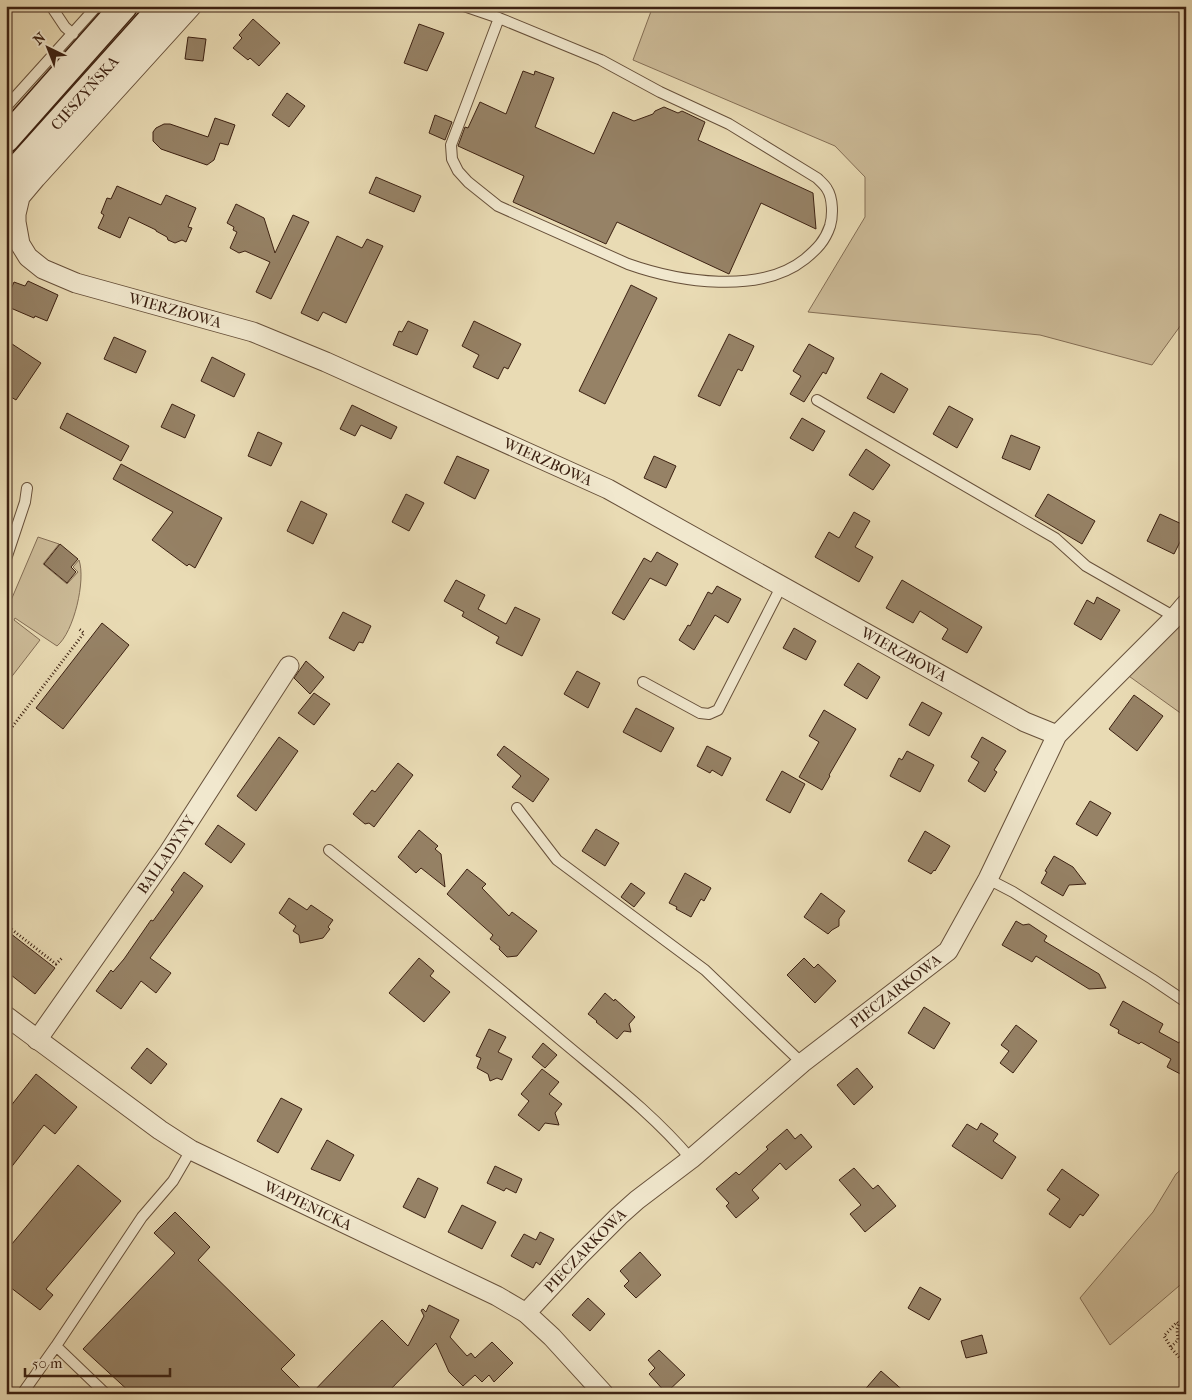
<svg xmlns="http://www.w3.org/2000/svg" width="1192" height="1400" viewBox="0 0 1192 1400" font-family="'IM FELL French Canon',serif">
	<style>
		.green { fill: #ccbb98; stroke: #846e55 }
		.building { fill: #968266; stroke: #3c2112 }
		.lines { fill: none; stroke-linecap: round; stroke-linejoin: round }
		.service-casing { stroke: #67503a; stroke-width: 12 }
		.minor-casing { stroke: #67503a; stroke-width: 21 }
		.secondary-casing { stroke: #3c2112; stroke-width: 29 }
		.path { stroke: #3c2112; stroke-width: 3; stroke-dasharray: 1 2.5; stroke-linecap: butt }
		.service { stroke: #f1e8ce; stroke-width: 10 }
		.minor { stroke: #f1e8ce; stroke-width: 19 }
		.secondary { stroke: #f1e8ce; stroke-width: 26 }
		.labels { text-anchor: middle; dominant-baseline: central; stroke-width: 5; stroke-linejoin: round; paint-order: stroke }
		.street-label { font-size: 15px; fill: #3c2112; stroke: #f1e8ce }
	</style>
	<rect width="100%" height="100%" fill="#e9dbb4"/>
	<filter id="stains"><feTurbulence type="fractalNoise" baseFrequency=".004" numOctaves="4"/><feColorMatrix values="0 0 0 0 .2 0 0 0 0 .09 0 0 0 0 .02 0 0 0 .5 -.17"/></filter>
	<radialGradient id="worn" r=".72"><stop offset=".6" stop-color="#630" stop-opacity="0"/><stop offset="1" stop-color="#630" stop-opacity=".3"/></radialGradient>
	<path class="green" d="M653,6h533v312l-34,47 -112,-30 -232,-23 57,-95v-40l-30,-31 -202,-86z
		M38,537l21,7 -16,20 24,20 11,-12 -5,-5 6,-7c7,20 -5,72 -22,86l-42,-28 -1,2 26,20 -34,44v-72z
		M1186,615v102l-60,-43z
		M1186,1165v115l-76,65 -30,-47 73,-86 23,-38z"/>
	<path class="building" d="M253,19l27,24 -21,23 -9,-8 -2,2 -15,-12 9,-10 -3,-3z
		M419,24l25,9 -17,38 -23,-8z
		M188,37l18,2 -3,22 -18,-2z
		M523,71l11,4 1,-4 19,7 -19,49 59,27 19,-42 21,9 19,-7 2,-3 9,-4 14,6 4,-2 23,11 -7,18 115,53 3,36 -55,-26 -32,71 -112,-52 -11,22 -93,-42 11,-26 -66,-30 7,-19 3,1 12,-26 26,12z
		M287,93l18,13 -16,21 -17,-12z
		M435,115l17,7 -7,18 -16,-7z
		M215,118l20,7 -7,20 -8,-2 -6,17 -7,5 -46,-16 -8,-8v-9l3,-4 8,-4h6l38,13z
		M376,177l45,19 -7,16 -45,-19z
		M117,186l44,19 5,-10 30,13 -8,19 4,1 -6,14 -4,-2 -7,3 -7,-3 -1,-3 -11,-6v-1l-27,-13 -9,21 -22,-10 6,-13 -3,-2 6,-15 4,1z
		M236,204l28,14 11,35 18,-38 16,7 -38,77 -15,-7 14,-30 -25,-11 -6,2 -9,-5 7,-16 -4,-2 1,-3 -7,-4z
		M337,236l25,12 5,-9 16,7 -37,77 -23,-11 -5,9 -17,-8z
		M28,281l30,14 -11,26 -12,-5 -1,2 -28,-12v-5l8,-19 11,4z
		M631,285l26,13 -52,106 -26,-13z
		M408,321l20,9 -11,25 -24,-10 6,-14 3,1z
		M474,321l47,23 -13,25 -4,-2 -6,12 -25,-12 6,-12 -17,-9z
		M729,334l25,12 -12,25 -4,-2 -18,37 -22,-10z
		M114,337l32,14 -10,22 -32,-14z
		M6,340l35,23 -25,37 -10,-6z
		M809,344l25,14 -8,16 -3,-2 -19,30 -14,-8 11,-18 -8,-5z
		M212,357l33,17 -11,23 -33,-16z
		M881,373l27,16 -14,24 -27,-15z
		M172,404l23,11 -10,23 -24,-11z
		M352,405l45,22 -6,12 -30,-14 -6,11 -15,-7z
		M949,406l24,13 -16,29 -24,-14z
		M67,413l62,33 -8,15 -61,-33z
		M802,418l23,13 -12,20 -23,-13z
		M258,432l24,11 -11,23 -23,-10z
		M1011,435l29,12 -10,23 -28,-12z
		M866,449l24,16 -17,25 -24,-15z
		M457,456l32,14 -14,29 -31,-16z
		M654,456l22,10 -10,22 -22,-10z
		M121,464l101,54 -27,50 -6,-4 -2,2 -35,-26 21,-28 -60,-33z
		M406,494l18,9 -15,28 -17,-9z
		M1048,494l47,27 -13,23 -47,-28z
		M301,501l26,13 -14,30 -26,-13z
		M854,512l16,9 -15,26 18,10 -14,25 -44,-25 14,-25 10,6z
		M1160,514l26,12v4l-12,24 -27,-13z
		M60,544l18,15 -7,8 5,5 -9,11 -23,-19z
		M657,552l21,12 -12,22 -16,-8 -26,42 -12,-7 32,-55 7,4z
		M456,580l29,15 -7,14 28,15 9,-17 25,12 -18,37 -26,-13 3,-6 -37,-21 2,-4 -20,-11z
		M902,580l80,47 -15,26 -25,-14 6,-10 -28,-18 -7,12 -27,-15z
		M717,586l24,13 -13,24 -13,-8 -21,35 -15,-10 9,-15 2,1 18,-34 4,2z
		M1097,597l23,13 -19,30 -27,-16 13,-24 7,4z
		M343,612l28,14 -8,17 -4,-1 -5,9 -25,-13z
		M102,623l27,22 -66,84 -27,-21z
		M794,628l22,13 -10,19 -23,-12z
		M306,661l18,16 -14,17 -16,-16z
		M858,663l22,14 -13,22 -23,-14z
		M577,671l23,12 -12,25 -24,-14z
		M314,693l16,11 -16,21 -16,-12z
		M1134,695l29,21 -26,35 -28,-22z
		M922,702l20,11 -13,23 -20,-11z
		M636,708l38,20 -13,24 -38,-20z
		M824,710l32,19 -27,46 1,1 -8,14 -23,-13 20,-35 -10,-6z
		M279,737l19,14 -42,60 -19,-15z
		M982,737l24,14 -12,19 3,2 -12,20 -17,-11 11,-19 -8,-5z
		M504,746l45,33 -16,23 -21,-15 9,-11 -24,-21z
		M707,746l24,12 -9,18 -10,-6 -2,3 -13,-7z
		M907,751l27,14 -14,27 -30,-16 9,-18 3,2z
		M398,763l15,12 -39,52 -5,-4 -4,1 -12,-10 19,-24 3,2z
		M782,771l23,13 -15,29 -24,-13z
		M1090,801l21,12 -14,23 -21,-12z
		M218,825l27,19 -14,19 -26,-19z
		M596,829l23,14 -14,23 -23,-15z
		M419,830l19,16 -3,3 6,5 4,33 -24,-19 -5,5 -18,-16z
		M925,831l25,15 -15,25 -1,-1 -3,4 -23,-13z
		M1054,856l19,11 13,17 -17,1 -6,11 -22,-13 6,-11 -2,-1z
		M467,869l19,15 -4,4 27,28 3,-4 25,19 -20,25 -10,1 -8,-8 1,-2 -10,-8 3,-4 -46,-41z
		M184,872l19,14 -53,72 21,15 -15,20 -15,-12 -20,28 -25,-18 15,-21 2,2 11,-13 27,-39 2,1 21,-29 -3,-2z
		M685,873l26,15 -7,13 -3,-2 -10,18 -15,-8 1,-2 -8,-4z
		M631,883l14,10 -11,14 -13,-10z
		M821,893l24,18 -6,8v7l-7,4 -4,4 -24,-17z
		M289,898l18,12 4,-5 22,15 -5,7 2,2 -7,9 -23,5 -1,-8 -6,-4 3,-5 -17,-13z
		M1016,921l7,4 6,-1 18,12 -3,5 55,33 7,14 -17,1 -53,-33 -4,6 -30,-17z
		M6,930l49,38 -20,26 -29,-23z
		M419,958l15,13 -4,5 20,16 -26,30 -35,-29z
		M804,958l10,10 4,-4 18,17 -21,22 -28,-28z
		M605,993l9,8 1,-2 20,18 -6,7 2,8 -7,-1 -7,8 -21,-17 1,-1 -9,-7z
		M1123,1001l40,23 -4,8 20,11 7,-11v45l-19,-10 4,-8 -30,-17 -2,2 -21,-11 1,-3 -9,-5z
		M924,1007l26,16 -16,26 -26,-16z
		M1016,1025l21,16 -24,32 -13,-10 9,-12 -8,-6z
		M489,1029l17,8 -8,15 14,7 -10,21 -5,-2 -7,3 -2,-7 -11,-6 4,-10 -5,-2z
		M543,1043l14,12 -12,13 -13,-11z
		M147,1048l20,16 -16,20 -20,-16z
		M857,1068l16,19 -19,18 -17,-20z
		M542,1069l17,13 -10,12 13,10 -7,9 4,12 -14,-2 -6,8 -21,-16 11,-14 -8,-7z
		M36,1074l41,33 -22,27 -11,-9 -38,49v-62z
		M281,1098l21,11 -24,44 -21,-12z
		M981,1123l17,11 -5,7 23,16 -14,22 -50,-33 15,-22 10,6z
		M787,1129l8,10 6,-5 11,13 -26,23 -6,-7 -28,27 7,8 -23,20 -10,-12 3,-3 -13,-14 20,-17 3,3 29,-26 -2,-2z
		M327,1140l27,15 -14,26 -29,-12z
		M78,1165l43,36 -75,88 7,6 -13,15 -34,-26v-33z
		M495,1166l27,13 -6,14 -10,-5 -2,3 -17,-8z
		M854,1168l19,21 5,-4 18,21 -31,26 -15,-18 11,-9 -22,-25z
		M1062,1169l37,26 -16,21 -3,-2 -10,14 -21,-14 11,-15 -13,-9z
		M418,1178l20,10 -13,30 -22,-11z
		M462,1205l34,17 -14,27 -34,-17z
		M175,1212l35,35 -12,13 97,95 -14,14 25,25h-174l-49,-45 92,-96 -21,-20z
		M540,1232l14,7 -14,26 -4,-3 -3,6 -22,-12 13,-22 12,6z
		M640,1252l21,23 -25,23 -12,-12 5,-5 -9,-10z
		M920,1287l21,12 -12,21 -21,-12z
		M588,1298l17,16 -15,17 -18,-16z
		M429,1305l30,15 -9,17 17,19 4,-3 4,5 17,-16 21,21 -19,19 -5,-7 -7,7 -7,-7 -12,11 -14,-14 -13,-29 -50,51h-75l71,-74 26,26 16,-30 -3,-6 2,-1 3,3z
		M982,1335l5,18 -21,5 -5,-17z
		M659,1350l26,25 -19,18 -17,-19 6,-6 -7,-8z
		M881,1371l26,23h-46z"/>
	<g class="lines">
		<g class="service-casing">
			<path id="service" d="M51,6l14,21 8,7
				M464,6l35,12 102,42 59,32 69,32 88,54c3,3 8,7 10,11 6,9 6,27 3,37 -5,15 -13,23 -25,33 -45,36 -126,23 -177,5l-130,-58 -30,-24 -10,-11 -6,-12 -1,-14 48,-127
				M6,107l91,-101
				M817,400l238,138 31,28 89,51
				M6,559l19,-57 2,-14
				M643,682l57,31 9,1 9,-4 64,-125
				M517,808l40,52 148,110 97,93
				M329,850c79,63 157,127 234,192 44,37 91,73 128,117
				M988,879l25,13 139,87 34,23
				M22,1394l34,-48
				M106,1394l-50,-48 86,-129 31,-36 18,-31"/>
		</g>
		<g class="minor-casing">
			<g id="minor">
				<path id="s1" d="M192,6l-156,172 -16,19 -4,17v8l4,22 8,13 15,12 33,14 177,49 73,30 282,127 417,233 32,13"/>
				<path id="s2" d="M6,1016l154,114 31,20 306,146 29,17 26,24 52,57"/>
				<path id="s3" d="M37,1040l132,-188 120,-186"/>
				<path id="s4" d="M526,1313l54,-58 39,-39 18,-16 54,-41 111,-96 146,-112 40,-72 69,-144 118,-118 11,-13"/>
			</g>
		</g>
		<g class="secondary-casing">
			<g id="secondary">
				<path d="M6,139l118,-133"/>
				<path id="s5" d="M6,181l157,-175"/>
			</g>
		</g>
		<path class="path" d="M6,735l78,-102 -5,-4
			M6,925l50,39 6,-6
			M1171,1347l7,-7 -1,-11 2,-5 -2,-2 -13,14 8,13 14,16"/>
		<use href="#service" class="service"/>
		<use href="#minor" class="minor"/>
		<use href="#secondary" class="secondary"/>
	</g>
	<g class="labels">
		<g class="street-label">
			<text stroke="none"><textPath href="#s5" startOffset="118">CIESZYŃSKA</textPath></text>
			<text stroke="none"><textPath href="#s1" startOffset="478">WIERZBOWA</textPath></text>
			<text stroke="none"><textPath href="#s1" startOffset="881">WIERZBOWA</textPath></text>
			<text stroke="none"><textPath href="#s1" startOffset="1286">WIERZBOWA</textPath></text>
			<text stroke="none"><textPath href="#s3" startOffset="226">BALLADYNY</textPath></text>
			<text stroke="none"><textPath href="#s4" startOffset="491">PIECZARKOWA</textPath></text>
			<text stroke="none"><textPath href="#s2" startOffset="358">WAPIENICKA</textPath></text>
			<text stroke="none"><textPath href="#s4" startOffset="86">PIECZARKOWA</textPath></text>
		</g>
	</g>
	<rect width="1192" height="1400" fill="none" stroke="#e9dbb4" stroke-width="25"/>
	<rect x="8" y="8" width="1177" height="1385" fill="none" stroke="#3c2112" stroke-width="2.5"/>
	<rect x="12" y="12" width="1167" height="1375" fill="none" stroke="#3c2112"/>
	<g transform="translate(48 48) rotate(317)" stroke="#f1e8ce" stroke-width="4" paint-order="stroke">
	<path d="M0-4L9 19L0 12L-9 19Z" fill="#3c2112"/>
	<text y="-8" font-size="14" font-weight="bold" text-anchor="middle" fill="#3c2112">N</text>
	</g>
	<path d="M25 1368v8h145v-8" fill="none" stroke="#3c2112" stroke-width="2.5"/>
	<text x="32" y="1368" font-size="15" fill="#3c2112" stroke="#f1e8ce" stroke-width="4" paint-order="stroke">50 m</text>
	<rect width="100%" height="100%" filter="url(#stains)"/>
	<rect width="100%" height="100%" fill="url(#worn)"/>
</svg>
